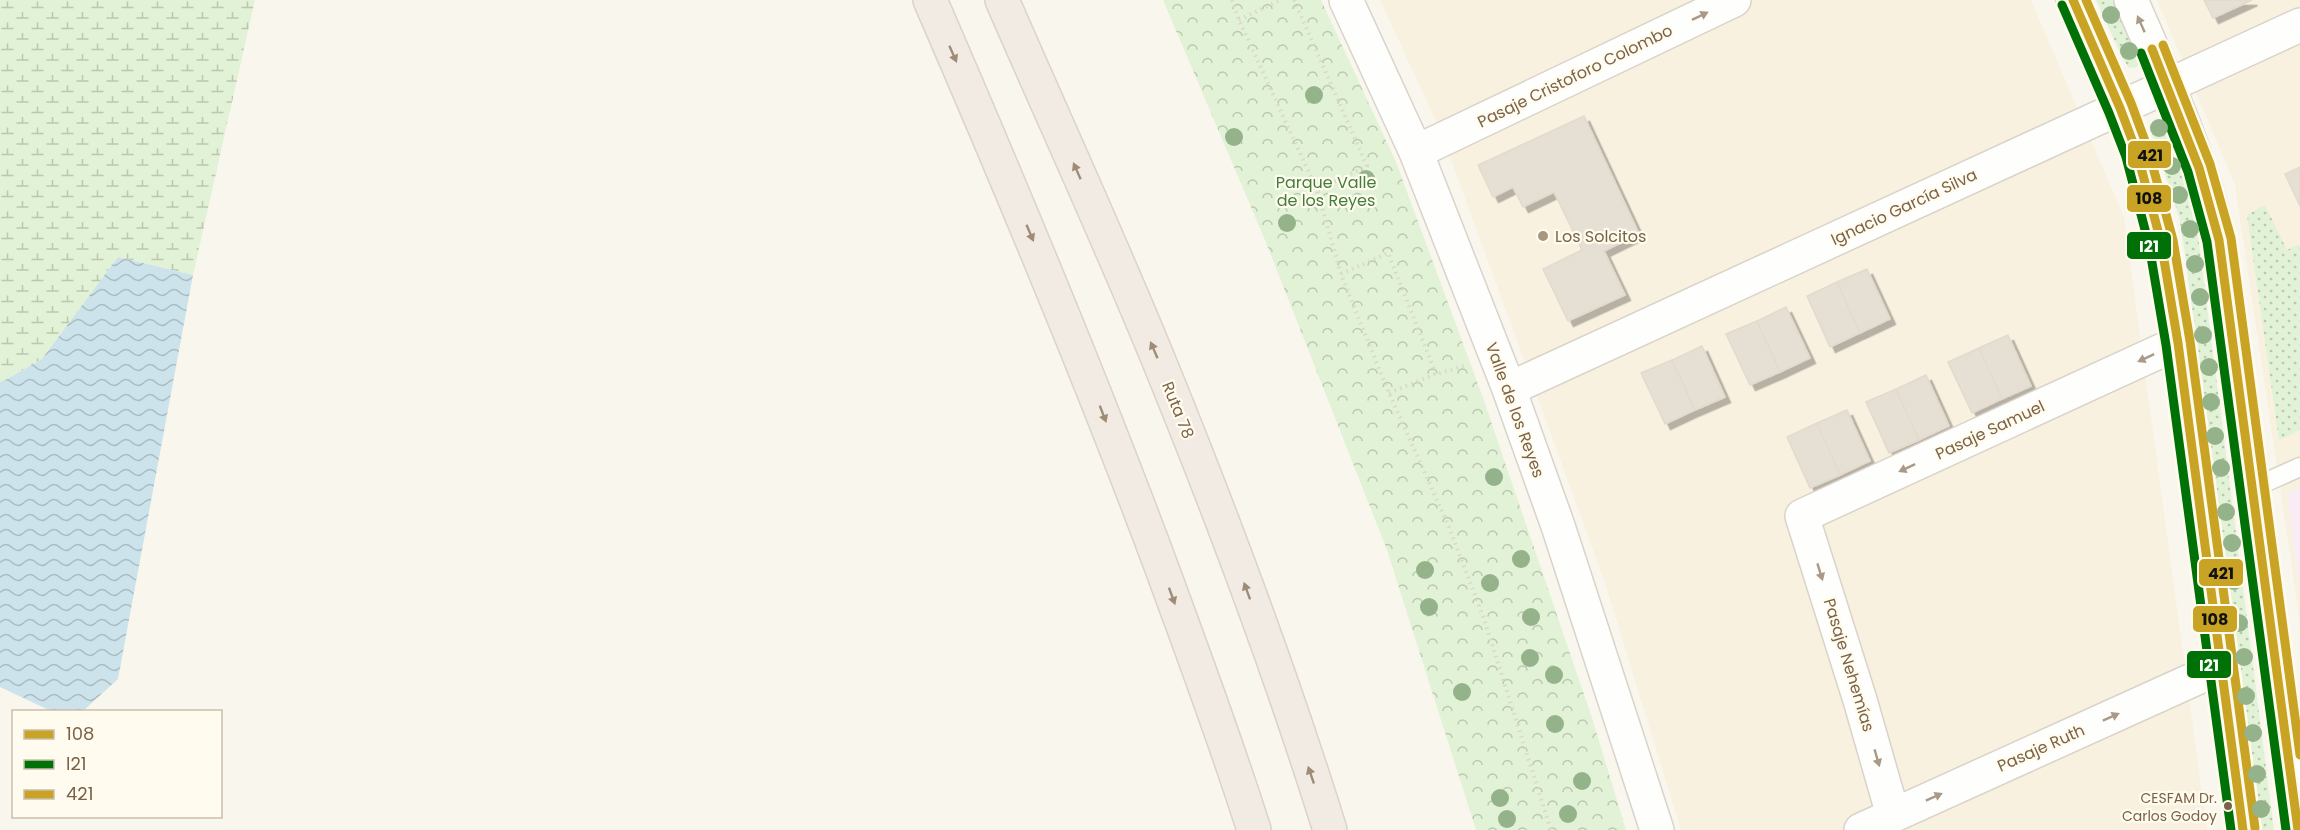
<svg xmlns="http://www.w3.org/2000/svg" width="2300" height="830" viewBox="0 0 2300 830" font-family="Poppins,sans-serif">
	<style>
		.residential { fill: #f8f1df }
		.education { fill: #f8ecf5 }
		.grass { fill: url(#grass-dots) }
		.wetland { fill: url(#wetland-marsh) }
		.park { fill: url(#park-crowns) }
		.water { fill: url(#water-waves) }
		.building { fill: #e6dfd3; stroke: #e3dace; stroke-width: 1.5; filter: url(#shadow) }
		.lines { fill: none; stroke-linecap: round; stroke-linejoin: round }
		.service-casing { stroke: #d9d3ca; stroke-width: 21 }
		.minor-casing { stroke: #d9d3ca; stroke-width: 36 }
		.tertiary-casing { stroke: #d9d3ca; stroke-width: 36 }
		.motorway-casing { stroke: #dbd3c9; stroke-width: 36 }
		.path { stroke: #dcd6cd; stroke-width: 4; stroke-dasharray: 1.5 4.5; stroke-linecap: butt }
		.service { stroke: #fefefc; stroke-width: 18 }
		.minor { stroke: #fefefc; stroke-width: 33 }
		.tertiary { stroke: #fefefc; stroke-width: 33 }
		.motorway { stroke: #f2ebe4; stroke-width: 33 }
		.bus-1-casing { stroke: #fffcef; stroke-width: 14 }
		.bus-2-casing { stroke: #fffcef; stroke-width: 14 }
		.bus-3-casing { stroke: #fffcef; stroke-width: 14 }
		.bus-1 { stroke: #c9a324; stroke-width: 9 }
		.bus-2 { stroke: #007106; stroke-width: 9 }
		.bus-3 { stroke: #c9a324; stroke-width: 9 }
		.tree { fill: #95b38b }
		.oneway { fill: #aa9986 }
		.oneway2 { fill: #9f8c76 }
		.poi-dot { fill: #a89681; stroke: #fffcef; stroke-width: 2 }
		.bus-dot { fill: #7c6347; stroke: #fffcef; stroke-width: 2 }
		.labels { text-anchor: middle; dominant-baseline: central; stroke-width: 4.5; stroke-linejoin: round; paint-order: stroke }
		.bus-label { font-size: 14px; fill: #7c6347; stroke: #fffcef; text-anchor: end }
		.street-label { font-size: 16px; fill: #7c6347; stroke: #fffcef }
		.park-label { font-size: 16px; fill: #437d3b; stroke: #fffcef }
		.poi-label { font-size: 16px; fill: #7c6347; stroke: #fffcef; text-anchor: start }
		.line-badge { stroke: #fffcef; stroke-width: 2 }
		.badge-label { font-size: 16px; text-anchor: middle; font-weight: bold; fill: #fff }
		.pale-badge-label { font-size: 16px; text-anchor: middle; font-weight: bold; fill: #111 }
	</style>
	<defs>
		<pattern id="grass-dots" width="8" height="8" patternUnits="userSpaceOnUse" patternTransform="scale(1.5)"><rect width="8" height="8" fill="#e1f2d6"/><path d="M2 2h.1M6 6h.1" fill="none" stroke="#bbc8af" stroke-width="1.8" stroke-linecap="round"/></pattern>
		<pattern id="wetland-marsh" width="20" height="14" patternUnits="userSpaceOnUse" patternTransform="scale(1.5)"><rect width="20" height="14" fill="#e1f2d6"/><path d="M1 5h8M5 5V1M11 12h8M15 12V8" fill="none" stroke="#bbc8af"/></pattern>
		<pattern id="park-crowns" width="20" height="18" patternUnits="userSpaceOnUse" patternTransform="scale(1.5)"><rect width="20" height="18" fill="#e1f2d6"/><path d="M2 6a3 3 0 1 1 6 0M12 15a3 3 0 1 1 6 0" fill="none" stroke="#bbc8af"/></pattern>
		<pattern id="water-waves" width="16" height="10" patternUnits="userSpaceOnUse" patternTransform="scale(1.5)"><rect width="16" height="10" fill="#cce3ec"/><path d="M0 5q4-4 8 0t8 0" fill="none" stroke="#abbcc1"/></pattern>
		<filter id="shadow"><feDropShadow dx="5.5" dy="5.5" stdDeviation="0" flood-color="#0004"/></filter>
	</defs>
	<rect width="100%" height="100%" fill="#f9f6ed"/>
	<path class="residential" d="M1380,0h651l93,217 83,613h-526l-76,-247 -164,-451z
		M2157,0h143v622l-65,-437z"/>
	<path class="education" d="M2300,488v102l-13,-96z"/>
	<path class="grass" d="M2096,0h19l26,59 -4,8 -8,1 -6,-9z
		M2157,121l6,2 6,11 23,71 5,23 77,602h-12l-78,-583 -5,-30 -28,-86v-6z
		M2265,205l22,45 13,-6v186l-21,10 -32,-225z"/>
	<path class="wetland" d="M0,0h255l-62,275 -75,-18 -76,102 -42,24z"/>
	<path class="park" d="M1163,0h158l75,162 86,233 110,323 34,112h-150l-89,-280 -122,-310z"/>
	<path class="water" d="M118,257l75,18 -75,404 -35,32h-32l-51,-24v-304l42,-24z"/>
	<path class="building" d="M2204,0h48l-39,18z
		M1584,116l55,118 -35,17 21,44 -57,26 -25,-52 39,-19 -28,-58 -31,15 -10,-20 -20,10 -15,-32z
		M2300,167v39l-15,-32z
		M1867,269l23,50 -30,14 -23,-51z
		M1837,282l23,51 -30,14 -23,-51z
		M1786,307l24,51 -30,14 -23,-51z
		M1757,321l23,51 -30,13 -24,-51z
		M2008,335l23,51 -29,13 -23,-51z
		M1702,346l23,51 -30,13 -23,-50z
		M1979,348l23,51 -30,14 -24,-51z
		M1672,360l23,50 -30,14 -24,-51z
		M1926,375l23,51 -30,14 -23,-51z
		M1896,389l23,51 -30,13 -23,-51z
		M1847,410l23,51 -30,14 -23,-52z
		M1817,423l23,52 -30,13 -23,-51z"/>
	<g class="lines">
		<g class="service-casing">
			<path id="service" d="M2253,488l47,-21"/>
		</g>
		<g class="minor-casing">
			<path id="minor" d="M1346,0l70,152 93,237 49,137 99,304
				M1416,152l318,-152
				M1509,389l791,-364
				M1893,815l-33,-115 -58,-184 376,-173
				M1861,830l360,-163"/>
		</g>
		<g class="tertiary-casing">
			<path id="tertiary" d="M2073,0l47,108 17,45 24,89 17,101 65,487
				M2131,0c34,78 70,156 88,240l79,590"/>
		</g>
		<g class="motorway-casing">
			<path id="motorway" d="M930,0c82,189 162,380 234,574 31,85 63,170 90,256
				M1002,0c53,122 109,243 159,366 62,152 120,307 169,464"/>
		</g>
		<path class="path" d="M1232,0l7,20 78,170 24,84 13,33 35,86 60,134 35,92 67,211
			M1294,0l73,166 -50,24
			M1239,20l41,-20
			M1341,274l47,-21 48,121
			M1389,393l47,-19 28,-8"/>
		<use href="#service" class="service"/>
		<use href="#minor" class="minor"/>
		<use href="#tertiary" class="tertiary"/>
		<use href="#motorway" class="motorway"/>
		<g class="bus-1-casing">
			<path id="bus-1" d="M2073,0l47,108 17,45 24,89 17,101 65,487
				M2152,49l47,119 20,72 79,590"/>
		</g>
		<g class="bus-2-casing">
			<path id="bus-2" d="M2062,5l47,108 17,44 23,88 17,100 65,485
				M2141,53l47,119 19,70 79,588"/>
		</g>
		<g class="bus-3-casing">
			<path id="bus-3" d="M2086,0l45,103 17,46 25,91 17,101 65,487
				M2163,45l47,119 21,74 69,517"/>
		</g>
		<use href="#bus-1" class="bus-1"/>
		<use href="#bus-2" class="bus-2"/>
		<use href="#bus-3" class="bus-3"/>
	</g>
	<g class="tree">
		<circle cx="2111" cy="15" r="9"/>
		<circle cx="2129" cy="51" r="9"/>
		<circle cx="1314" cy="95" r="9"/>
		<circle cx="2159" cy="128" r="9"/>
		<circle cx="1234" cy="137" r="9"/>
		<circle cx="2172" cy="166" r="9"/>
		<circle cx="1366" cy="179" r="9"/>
		<circle cx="2179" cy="195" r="9"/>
		<circle cx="1287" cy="223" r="9"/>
		<circle cx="2190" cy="229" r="9"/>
		<circle cx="2195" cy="264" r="9"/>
		<circle cx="2200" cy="297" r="9"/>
		<circle cx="2203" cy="335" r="9"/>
		<circle cx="2209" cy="367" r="9"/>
		<circle cx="2211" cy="402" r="9"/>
		<circle cx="2215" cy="436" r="9"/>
		<circle cx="2221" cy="468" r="9"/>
		<circle cx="1494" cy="477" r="9"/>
		<circle cx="2226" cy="512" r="9"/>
		<circle cx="2232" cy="543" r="9"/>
		<circle cx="1521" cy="559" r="9"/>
		<circle cx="1425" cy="570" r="9"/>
		<circle cx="2234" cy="581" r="9"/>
		<circle cx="1490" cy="583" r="9"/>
		<circle cx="1429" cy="607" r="9"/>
		<circle cx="1531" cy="617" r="9"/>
		<circle cx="2239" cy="623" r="9"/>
		<circle cx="2244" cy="657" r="9"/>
		<circle cx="1530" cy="658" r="9"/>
		<circle cx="1554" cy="675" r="9"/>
		<circle cx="1462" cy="692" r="9"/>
		<circle cx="2246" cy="696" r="9"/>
		<circle cx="1555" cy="724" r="9"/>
		<circle cx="2253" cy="733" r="9"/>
		<circle cx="2257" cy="774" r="9"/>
		<circle cx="1582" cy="781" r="9"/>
		<circle cx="1500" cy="798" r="9"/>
		<circle cx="2261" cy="809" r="9"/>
		<circle cx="1568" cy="814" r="9"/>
		<circle cx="1507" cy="819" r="9"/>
	</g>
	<defs><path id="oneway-solid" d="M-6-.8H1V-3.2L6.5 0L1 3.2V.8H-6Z" transform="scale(1.5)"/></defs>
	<g class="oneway">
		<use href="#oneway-solid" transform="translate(1700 16) rotate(-26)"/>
		<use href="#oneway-solid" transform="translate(2141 24) rotate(-114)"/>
		<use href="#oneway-solid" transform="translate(2146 358) rotate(155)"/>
		<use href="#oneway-solid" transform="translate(1907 468) rotate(155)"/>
		<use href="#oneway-solid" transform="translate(1820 572) rotate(73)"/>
		<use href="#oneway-solid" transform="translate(2111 717) rotate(-24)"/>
		<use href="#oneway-solid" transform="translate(1877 758) rotate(74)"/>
		<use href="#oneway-solid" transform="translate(1934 797) rotate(-24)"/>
	</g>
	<g class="oneway2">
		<use href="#oneway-solid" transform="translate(953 54) rotate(66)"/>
		<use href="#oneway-solid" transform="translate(1077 171) rotate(-114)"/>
		<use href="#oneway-solid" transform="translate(1030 233) rotate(67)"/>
		<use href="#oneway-solid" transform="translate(1154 350) rotate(-113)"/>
		<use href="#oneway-solid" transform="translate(1103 414) rotate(69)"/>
		<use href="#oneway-solid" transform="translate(1247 591) rotate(-110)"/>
		<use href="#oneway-solid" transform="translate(1172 596) rotate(70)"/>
		<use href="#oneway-solid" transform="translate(1311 775) rotate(-109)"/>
	</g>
	<circle class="poi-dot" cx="1543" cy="236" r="6"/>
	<circle class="bus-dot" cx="2228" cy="806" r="5"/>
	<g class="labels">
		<g class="bus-label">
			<text x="2217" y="798">CESFAM Dr.<tspan x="2217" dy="18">Carlos Godoy</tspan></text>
		</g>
		<g class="street-label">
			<text transform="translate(1575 76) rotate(-26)">Pasaje Cristoforo Colombo</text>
			<text transform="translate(1904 207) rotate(-25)">Ignacio García Silva</text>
			<text transform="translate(1178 410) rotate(68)">Ruta 78</text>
			<text transform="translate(1515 410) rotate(70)">Valle de los Reyes</text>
			<text transform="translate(1990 430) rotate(-25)">Pasaje Samuel</text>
			<text transform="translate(1849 665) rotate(73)">Pasaje Nehemías</text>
			<text transform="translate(2041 748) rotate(-24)">Pasaje Ruth</text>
		</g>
		<g class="park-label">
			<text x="1326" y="182">Parque Valle<tspan x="1326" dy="18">de los Reyes</tspan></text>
		</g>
		<g class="poi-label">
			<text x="1555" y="236">Los Solcitos</text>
		</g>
	</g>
	<g class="line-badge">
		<rect x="2127" y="140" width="45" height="29" rx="6" fill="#c9a324"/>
		<rect x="2126" y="184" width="46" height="29" rx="6" fill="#c9a324"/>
		<rect x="2126" y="231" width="46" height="29" rx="6" fill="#007106"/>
		<rect x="2198" y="558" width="46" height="29" rx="6" fill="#c9a324"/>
		<rect x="2192" y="605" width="46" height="28" rx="6" fill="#c9a324"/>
		<rect x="2186" y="650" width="46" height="29" rx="6" fill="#007106"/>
	</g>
	<g class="badge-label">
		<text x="2149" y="252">I21</text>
		<text x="2209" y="671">I21</text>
	</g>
	<g class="pale-badge-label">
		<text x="2150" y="161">421</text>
		<text x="2149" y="204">108</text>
		<text x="2221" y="579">421</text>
		<text x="2215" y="625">108</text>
	</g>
	<rect x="12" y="710" width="210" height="108" fill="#fffcef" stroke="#cbbfac" stroke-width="1.5"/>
	<rect x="24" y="730" width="30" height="9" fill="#c9a324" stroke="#cbbfac" stroke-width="1.5"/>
	<text x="66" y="740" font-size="18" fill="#7c6347">108</text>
	<rect x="24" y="760" width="30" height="9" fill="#007106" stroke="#cbbfac" stroke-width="1.5"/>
	<text x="66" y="770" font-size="18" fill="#7c6347">I21</text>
	<rect x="24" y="790" width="30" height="9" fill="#c9a324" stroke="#cbbfac" stroke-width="1.5"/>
	<text x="66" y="800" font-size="18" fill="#7c6347">421</text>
</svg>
